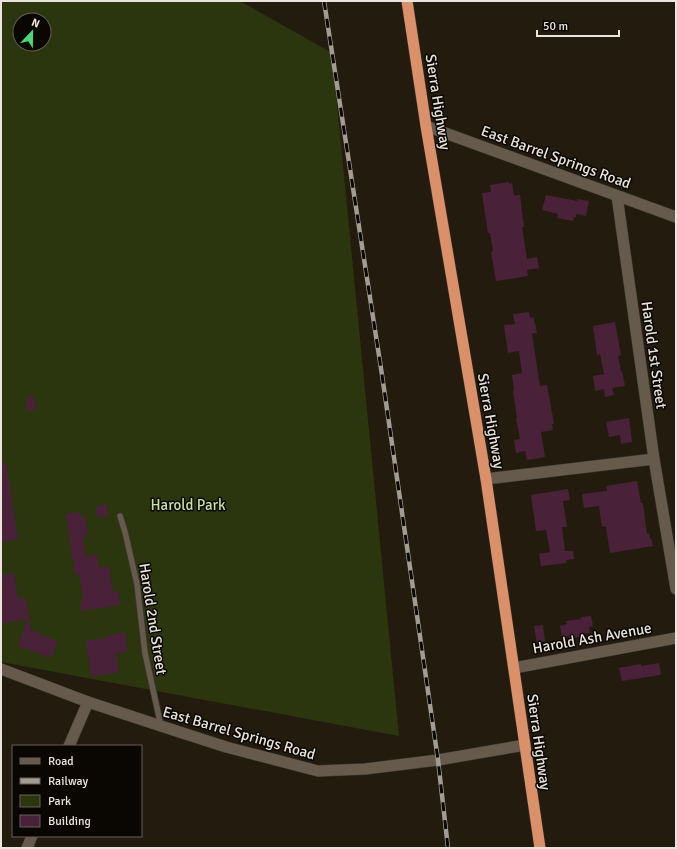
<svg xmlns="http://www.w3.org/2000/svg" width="677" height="849" viewBox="0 0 677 849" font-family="Signika,sans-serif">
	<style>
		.green { fill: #2b360f; fill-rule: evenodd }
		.building { fill: #49223a }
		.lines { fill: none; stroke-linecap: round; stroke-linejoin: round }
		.service-casing { stroke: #3e3730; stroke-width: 7 }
		.minor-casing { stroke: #3e3730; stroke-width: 12 }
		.tertiary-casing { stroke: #3e3730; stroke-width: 12 }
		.trunk-casing { stroke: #3e3730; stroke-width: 12 }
		.service { stroke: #655a4c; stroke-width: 5.5 }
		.minor { stroke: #655a4c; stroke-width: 11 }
		.tertiary { stroke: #655a4c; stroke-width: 11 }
		.trunk { stroke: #da9069; stroke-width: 11 }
		.rail-casing { stroke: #a39c93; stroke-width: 4.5 }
		.rail { stroke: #0a0703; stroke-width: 3; stroke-dasharray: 9; stroke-linecap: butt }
		.labels { text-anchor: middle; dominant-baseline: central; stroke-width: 3; stroke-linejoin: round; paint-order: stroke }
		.street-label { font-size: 15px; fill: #eae4dc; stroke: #0a0703 }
		.park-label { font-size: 15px; fill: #c9e198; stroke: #0a0703 }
	</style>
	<rect width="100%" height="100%" fill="#241b0f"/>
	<path class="green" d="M1,1h239l92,52 67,683 -398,-74zM20,20h24v24h-24z"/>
	<path class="building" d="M509,182v2l3,-1 2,13 6,-1 4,32h-2l5,32 10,-2 2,11 -12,2 1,6 -32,5 -5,-29 2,-1 -3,-18h-2l-6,-40 9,-1 -1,-7z
		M546,195l31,6v-2l12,2 -3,15 -10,-2v3h-2l-1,4 -16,-3 1,-4 -16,-4z
		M529,312l1,6 4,-1v6h1l2,10 -5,1 8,52 7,-1 7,39h-2l1,6 -12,2 4,25 -18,3 -2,-9 -9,2 -2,-13 6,-1 -4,-21h1l-4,-27 1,-1 -2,-15 10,-2 -3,-22 -11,2 -4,-28 11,-1 -2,-10z
		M615,322l6,33 -3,1 3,16 1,-1 3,15 -13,2 2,7 -9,2 -1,-8 -9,2 -2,-15 11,-2 -4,-20 -3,1 -4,-29z
		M34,397l2,13 -9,1 -1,-13z
		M629,418l3,24 -11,2 -1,-9 -11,2 -3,-15z
		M1,463h5l12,76 -17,3z
		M637,481l4,22h2l4,31h2l1,5 1,-1 2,8 -43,7 -4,-27 -4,1 -3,-21 -15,2 -2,-14 25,-3 -1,-5z
		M568,489l2,11 -7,1 4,26h-5l3,24h8l1,8 -8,1 1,3 -26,3 -2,-12 11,-2 -4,-22 -10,1 -5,-36z
		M107,505l1,11 -11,1 -1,-11z
		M80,512l1,5 4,-1 3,19h-5l3,21 10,-2 3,14 10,-2 4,26 5,-1 2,14 -39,6 -1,-9 3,-1 -4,-27 -4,1 -9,-61z
		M14,573l4,26 8,-1 5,32 26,11 -6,17 -33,-12 9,-27 -26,5v-49z
		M591,616l2,10 -4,1 1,6 -11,1 1,3 -11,1v-2l-7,1 -2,-11 7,-2 -1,-3 15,-2v-2z
		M543,625l2,16 -8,2 -3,-17z
		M125,632l2,14h-1l1,6 -11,1 3,19 -7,1v1l-21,2 -5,-35 23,-4v-2z
		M659,663l2,11h-1v1l-38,6 -3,-13 22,-4v2z"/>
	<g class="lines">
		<g class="service-casing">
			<path id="service" d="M120,516l5,16 12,52 8,69 16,73"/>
		</g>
		<g class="minor-casing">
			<path id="minor" d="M426,126l250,91
				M617,196l37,263 22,130
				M486,479l168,-20
				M514,668l162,-30
				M69,746l19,-44
				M27,848l5,-12"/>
		</g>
		<g class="tertiary-casing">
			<path id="tertiary" d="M1,669l87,33 73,24 65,21 92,24 47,-2 73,-9 87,-15"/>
		</g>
		<g class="trunk-casing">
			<path id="trunk" d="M407,1l19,125 60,353 54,369"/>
		</g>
		<use href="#service" class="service"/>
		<use href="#minor" class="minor"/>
		<use href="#tertiary" class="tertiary"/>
		<use href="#trunk" class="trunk"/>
		<g class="rail-casing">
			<path id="rail" d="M324,1l58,374 56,385 10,88"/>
		</g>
		<use href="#rail" class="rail"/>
	</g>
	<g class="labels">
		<g class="street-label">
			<text transform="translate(438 102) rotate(81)">Sierra Highway</text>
			<text transform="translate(556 157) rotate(20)">East Barrel Springs Road</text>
			<text transform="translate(654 355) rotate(82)">Harold 1st Street</text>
			<text transform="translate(491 421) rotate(80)">Sierra Highway</text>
			<text transform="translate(153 619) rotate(81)">Harold 2nd Street</text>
			<text transform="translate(592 638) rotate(-10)">Harold Ash Avenue</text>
			<text transform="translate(239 733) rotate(16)">East Barrel Springs Road</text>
			<text transform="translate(539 742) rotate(82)">Sierra Highway</text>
		</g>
		<g class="park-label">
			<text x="188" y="505">Harold Park</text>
		</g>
	</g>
	<rect width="677" height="849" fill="none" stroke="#eae4dc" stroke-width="4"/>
	<rect x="12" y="745" width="130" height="92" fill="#0a0703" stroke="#645f5a"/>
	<rect x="20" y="758" width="20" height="6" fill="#655a4c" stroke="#645f5a"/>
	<text x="48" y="765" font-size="12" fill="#eae4dc">Road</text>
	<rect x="20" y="778" width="20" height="6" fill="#a39c93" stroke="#645f5a"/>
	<text x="48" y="785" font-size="12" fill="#eae4dc">Railway</text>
	<rect x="20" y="795" width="20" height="12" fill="#2b360f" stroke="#645f5a"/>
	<text x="48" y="805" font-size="12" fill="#eae4dc">Park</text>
	<rect x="20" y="815" width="20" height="12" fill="#49223a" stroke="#645f5a"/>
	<text x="48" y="825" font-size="12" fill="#eae4dc">Building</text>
	<g transform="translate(32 32) rotate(22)"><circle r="19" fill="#0a0703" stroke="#645f5a"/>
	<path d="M0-3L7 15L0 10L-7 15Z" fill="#4bd677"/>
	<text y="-6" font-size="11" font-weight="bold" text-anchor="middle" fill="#eae4dc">N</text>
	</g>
	<path d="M537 30v6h82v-6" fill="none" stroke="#eae4dc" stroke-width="2"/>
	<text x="543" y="30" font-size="12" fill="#eae4dc" stroke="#0a0703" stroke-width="3" paint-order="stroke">50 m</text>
</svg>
